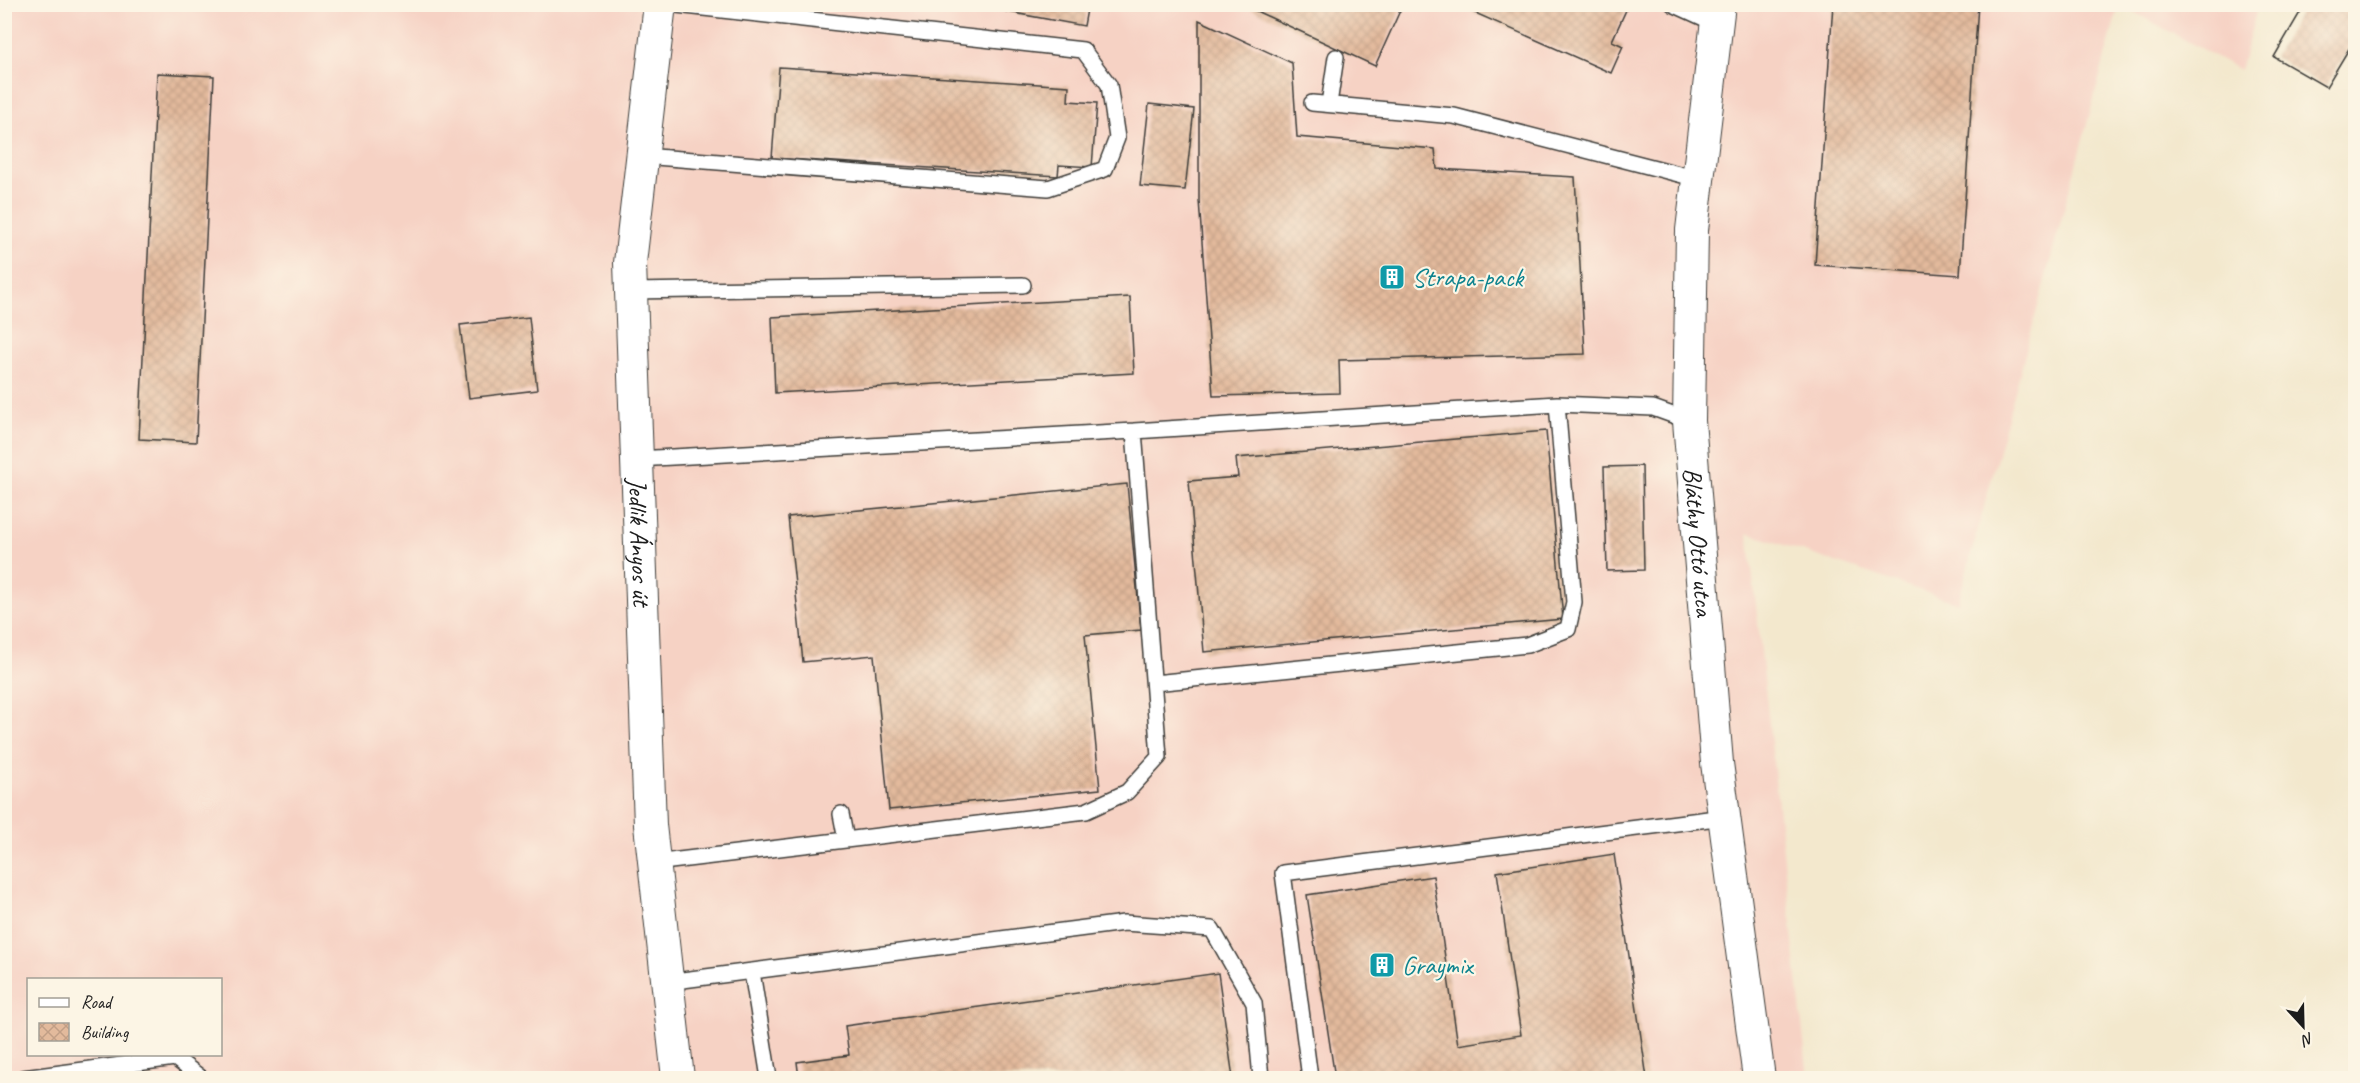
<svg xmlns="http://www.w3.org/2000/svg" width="2360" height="1083" viewBox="0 0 2360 1083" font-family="Caveat,sans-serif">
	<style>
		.built { fill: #f6d2c4; fill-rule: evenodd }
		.building { fill: url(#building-cross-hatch) }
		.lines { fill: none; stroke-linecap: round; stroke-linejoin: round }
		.lane-casing { stroke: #3c3b37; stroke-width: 18 }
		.street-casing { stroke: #3c3b37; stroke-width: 34 }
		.lane { stroke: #fff; stroke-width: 15 }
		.street { stroke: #fff; stroke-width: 32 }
		.labels { text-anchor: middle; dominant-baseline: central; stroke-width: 4.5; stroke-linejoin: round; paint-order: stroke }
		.culture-label { font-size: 26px; fill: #0d838f; stroke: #fcf5e5; text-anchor: start }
		.street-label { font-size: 26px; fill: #1c1c1c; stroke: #fcf5e5 }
	</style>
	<defs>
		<pattern id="building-cross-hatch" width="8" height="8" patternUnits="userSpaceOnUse" patternTransform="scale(1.5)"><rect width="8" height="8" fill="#e3ba9c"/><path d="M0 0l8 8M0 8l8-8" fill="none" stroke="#c29f86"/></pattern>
	</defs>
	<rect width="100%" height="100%" fill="#fcf5e5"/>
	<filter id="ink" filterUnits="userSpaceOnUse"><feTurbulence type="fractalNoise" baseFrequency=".0167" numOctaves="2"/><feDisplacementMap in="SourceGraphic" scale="12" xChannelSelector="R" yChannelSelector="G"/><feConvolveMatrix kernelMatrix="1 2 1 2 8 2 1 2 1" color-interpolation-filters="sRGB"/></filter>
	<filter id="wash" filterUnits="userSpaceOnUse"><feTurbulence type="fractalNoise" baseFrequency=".008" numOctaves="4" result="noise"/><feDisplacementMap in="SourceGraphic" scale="24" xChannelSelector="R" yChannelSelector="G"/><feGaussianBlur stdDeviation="1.35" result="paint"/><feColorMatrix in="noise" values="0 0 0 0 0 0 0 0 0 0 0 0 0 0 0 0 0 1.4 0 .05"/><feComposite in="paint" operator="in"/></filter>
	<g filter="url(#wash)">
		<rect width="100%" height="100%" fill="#f3e8cd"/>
		<path class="built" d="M5,5h2114l-161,598 -210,-70 60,545h-1803zM28,980h192v74h-192z
			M2121,5h137l-18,65z"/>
		<g id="blocks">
			<path class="building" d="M965,4h123l-4,22z
				M1241,4h162l-28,62z
				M1455,4h159l12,6 -14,31 11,5 -12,27z
				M1833,4h145l-18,271 -145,-10z
				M2305,4h51v33l-30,50 -52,-30z
				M1199,20l93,43 5,74 138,12 2,20 138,8 10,177 -246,6 1,33 -127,3 -14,-196z
				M779,67l290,19 -1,15 29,2 -5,64 -33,-2 -1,11 -286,-18z
				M157,73l57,3 -18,366 -57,-3z
				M1149,104l45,5 -9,81 -45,-4z
				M1130,297l4,76 -359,20 -3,-76z
				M529,317l8,73 -68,8 -9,-73z
				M1546,431l17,188 -359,33 -15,-171 49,-4 -2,-19z
				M1642,466l2,104 -37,1 -3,-104z
				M1127,484l14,146 -56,5 15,154 -211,21 -15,-155 -71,7 -15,-145z
				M1614,854l33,224h-312l-28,-183 126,-19 25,169 63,-10 -24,-163z
				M1218,973l15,105h-434l-2,-16 52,-7 -4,-29z"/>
		</g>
	</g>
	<g filter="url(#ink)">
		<use href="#blocks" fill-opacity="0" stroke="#3c3b37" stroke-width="1.5"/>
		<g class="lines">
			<g class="lane-casing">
				<path id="lane" d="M1673,4l44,20
					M1312,103l142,13 244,63
					M1329,104l7,-47
					M643,156l405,32 57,-19 12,-31 -8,-53 -26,-35 -416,-46
					M631,291l392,-6
					M1557,404l96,4 36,13
					M1134,431l423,-27 17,198 -6,27 -41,16 -373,38
					M637,459l497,-28 25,326 -32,35 -41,19 -432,52
					M841,814l5,26
					M752,972l17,106
					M667,982l457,-59 88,6 42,74 7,75
					M23,1078l152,-20 26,20
					M1310,1078l-27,-205 441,-56"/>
			</g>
			<g class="street-casing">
				<g id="street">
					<path id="s1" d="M660,4l-30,259 20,562 28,253"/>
					<path id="s2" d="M1719,4l-27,226 -3,191 28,342 42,315"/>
				</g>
			</g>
			<use href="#lane" class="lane"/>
			<use href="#street" class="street"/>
		</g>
	</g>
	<defs>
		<g id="building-square" transform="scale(1.35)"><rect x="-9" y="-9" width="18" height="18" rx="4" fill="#0f9aa8" stroke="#fcf5e5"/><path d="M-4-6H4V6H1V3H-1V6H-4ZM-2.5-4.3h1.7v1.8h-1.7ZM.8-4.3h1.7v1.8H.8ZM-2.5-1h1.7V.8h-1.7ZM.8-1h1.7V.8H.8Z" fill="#fff"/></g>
	</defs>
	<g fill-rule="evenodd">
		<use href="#building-square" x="1392" y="277"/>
		<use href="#building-square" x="1382" y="965"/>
	</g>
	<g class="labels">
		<g class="culture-label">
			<text x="1412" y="277">Strapa-pack</text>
			<text x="1402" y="965">Graymix</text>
		</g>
		<g class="street-label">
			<text stroke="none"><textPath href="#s1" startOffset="540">Jedlik Ányos út</textPath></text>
			<text stroke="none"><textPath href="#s2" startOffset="540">Bláthy Ottó utca</textPath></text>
		</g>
	</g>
	<rect width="2360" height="1083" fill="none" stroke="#fcf5e5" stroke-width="24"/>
	<rect x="27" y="978" width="195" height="78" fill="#fcf5e5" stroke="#a29e95" stroke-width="1.5"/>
	<rect x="39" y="998" width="30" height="9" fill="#ffffff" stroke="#a29e95" stroke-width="1.5"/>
	<text x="81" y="1008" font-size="18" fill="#1c1c1c">Road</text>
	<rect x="39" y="1023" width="30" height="18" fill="url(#building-cross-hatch)" stroke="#a29e95" stroke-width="1.5"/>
	<text x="81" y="1038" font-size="18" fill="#1c1c1c">Building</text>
	<g transform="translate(2303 1026) rotate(158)" stroke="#fcf5e5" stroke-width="4.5" paint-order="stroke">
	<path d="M0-4.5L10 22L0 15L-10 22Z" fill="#1c1c1c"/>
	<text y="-9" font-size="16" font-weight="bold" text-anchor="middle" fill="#1c1c1c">N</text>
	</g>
</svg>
